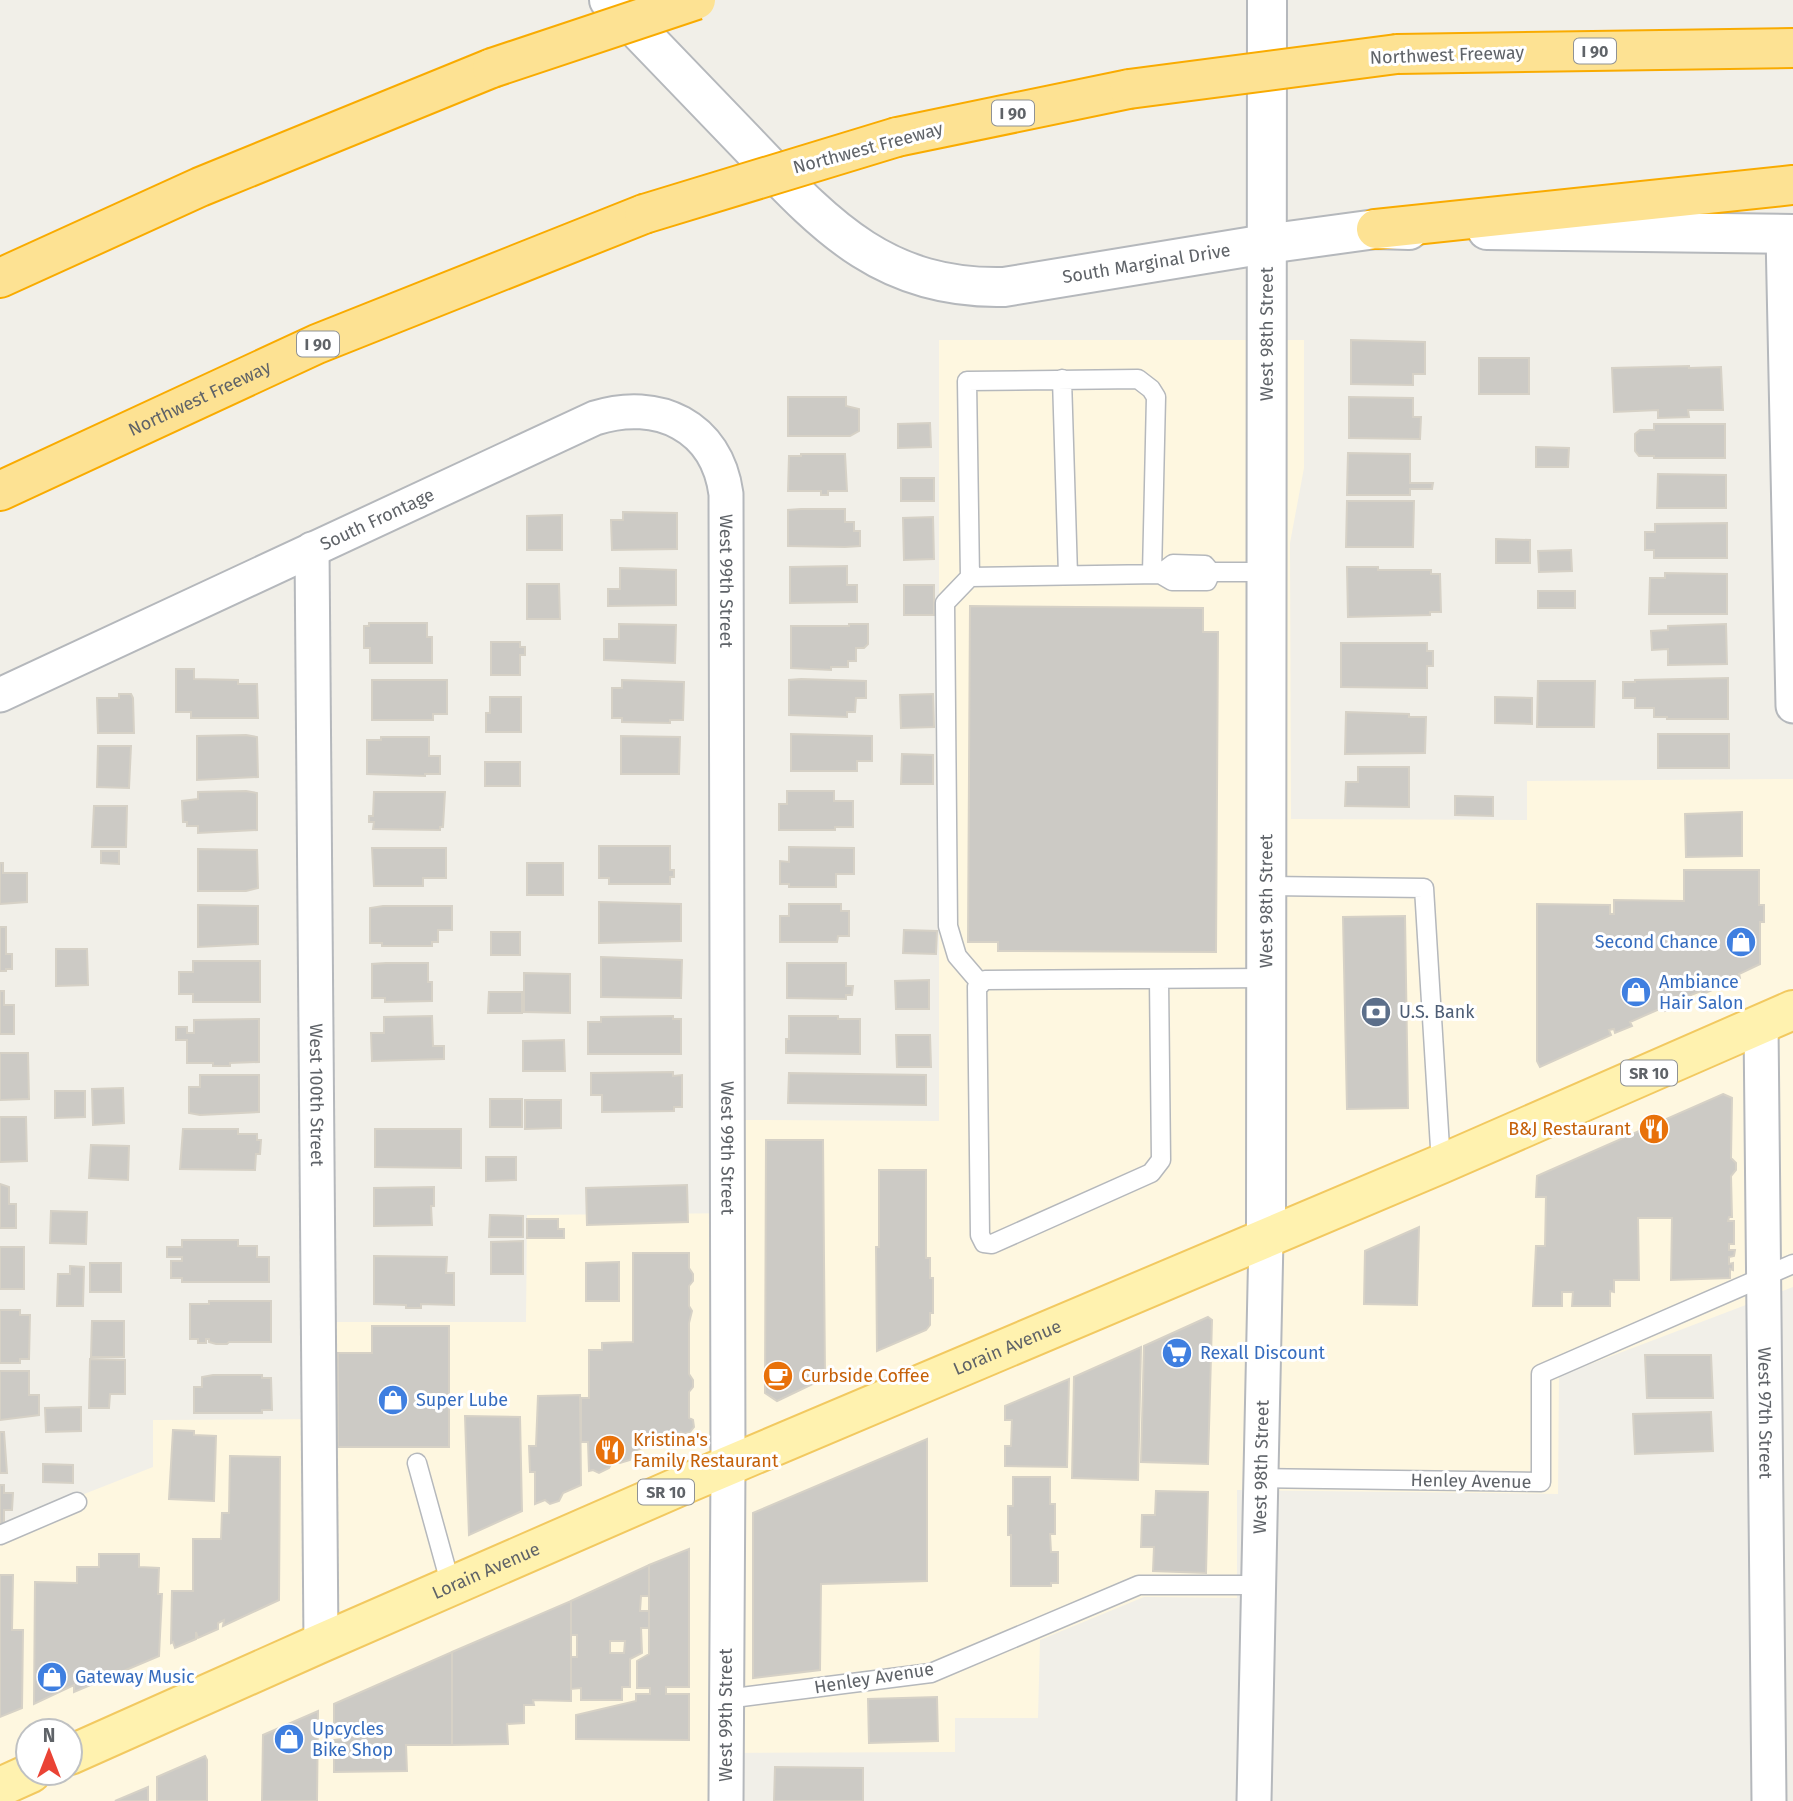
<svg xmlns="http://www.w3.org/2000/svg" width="1793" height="1801" viewBox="0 0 1793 1801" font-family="'Fira Sans',sans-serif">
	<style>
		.commercial { fill: #fef7e0; fill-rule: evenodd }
		.building { fill: #cccac5; stroke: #d6d1c6; stroke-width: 2; fill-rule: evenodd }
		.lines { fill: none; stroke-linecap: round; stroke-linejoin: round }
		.service-casing { stroke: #b5b8bc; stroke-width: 21 }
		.minor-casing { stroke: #b5b8bc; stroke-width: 37 }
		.tertiary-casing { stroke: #b5b8bc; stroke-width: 42 }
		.primary-casing { stroke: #f2c960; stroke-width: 42 }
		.motorway-casing { stroke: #f9ab00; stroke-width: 42 }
		.service { stroke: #fff; stroke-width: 18 }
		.minor { stroke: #fff; stroke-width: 33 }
		.tertiary { stroke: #fff; stroke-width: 38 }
		.primary { stroke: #fff2af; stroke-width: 38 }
		.motorway { stroke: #fde293; stroke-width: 38 }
		.motorway-bridge-casing { stroke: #f9ab00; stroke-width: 42; stroke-linecap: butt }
		.motorway-bridge { stroke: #fde293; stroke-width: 38 }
		.labels { text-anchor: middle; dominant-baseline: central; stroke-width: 6; stroke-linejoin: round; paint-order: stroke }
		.shield { fill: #fff; stroke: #8f9295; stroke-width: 2 }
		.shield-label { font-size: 16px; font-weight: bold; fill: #5f6368 }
		.street-label { font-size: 18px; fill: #5f6368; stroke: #fff }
		.shop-label { font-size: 18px; fill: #366cbe; stroke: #fff; text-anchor: start }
		.service-label { font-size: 18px; fill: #4e5e75; stroke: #fff; text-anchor: start }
		.food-label { font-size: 18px; fill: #c56008; stroke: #fff; text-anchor: start }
	</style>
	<rect width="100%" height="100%" fill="#f1efe8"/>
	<path class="commercial" d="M939,340h365v128l-14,75 1,276 236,1v-39l266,-2v508l-234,89 -1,118 -321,-4v108l-93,-1 -104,43 -2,78h-83v34l-244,1 -1,48h-710v-274l153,-60v-47l176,-1 1,-97h196l1,-107 218,-2v-93l194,1zM28,1731h42v42h-42z"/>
	<path class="building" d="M1351,340l74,2v32h-12v11l-62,-1z
		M1479,358h50v36h-50z
		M1689,366v2l32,-1 2,43h-35l1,7 -31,1v-8l-44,2 -2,-44z
		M788,397h58v9l13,3v22l-9,5h-62z
		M1349,397l64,1v19h8l-1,22 -71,-1z
		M930,423l1,24 -33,1v-24z
		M1654,424h71v34h-71v-2h-15l-4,-5v-17l5,-4h14z
		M1536,447l33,1 -1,19h-32z
		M1348,453l62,1v29h23l-1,6h-22v6h-63z
		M801,454h44l2,37h-19v4h-7v-4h-33l1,-35h12z
		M1658,474l68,1v33h-69z
		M901,478h33v23h-33z
		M1347,501h67l-1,46h-67z
		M801,509h44v13h9v9h6v15l-15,1 -57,-1v-36z
		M623,512l54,1v36l-65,1 -1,-30h12z
		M562,515v35h-35v-34z
		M933,517l1,42 -30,1 -1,-42z
		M1727,523v35h-73v-8h-9v-18h10v-8z
		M1496,539l34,1v23h-34z
		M1571,550l1,21 -33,1 -1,-21z
		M847,566v19h10v17l-67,1v-36z
		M1347,567h31v3h53v4h9l1,38h-11v3l-82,2z
		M620,568l56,2v35l-68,1v-17h12z
		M1665,573l62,1v40h-78l1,-36h15z
		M527,584h32l1,35h-33z
		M904,585h30v30h-30z
		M1538,591h37v17h-37z
		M970,606l233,2v24h15l-2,320 -218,-1v-9h-30z
		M369,623h58v14h5v26h-62v-15h-6v-22h5z
		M619,624l57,1 -1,38 -71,-3v-21h15z
		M849,624h19v20l-4,4h-8v13h-8v6h-17v3l-40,-2v-42h58z
		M1726,624l1,40 -59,1v-16l-16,1 -1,-19 17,-1v-4z
		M491,642h29v5h5v8h-5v20h-29z
		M1341,643h86v8h6v15h-6v22l-86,-1z
		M176,669h18v10l44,1v4h19l1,34h-67v-6h-15z
		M1728,678v41h-61v-2h-13v-9h-19v-10h-12v-16h12v-2z
		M801,679l65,2v17h-10l-1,14h-8v5l-58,-2v-35z
		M372,680h75v34h-14v6h-61z
		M622,680l62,2 -1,38h-13v3l-48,-1v-4h-10v-30h10z
		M1538,681h57l-1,46h-57z
		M119,694h12l2,4 1,35h-36l-1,-35h22z
		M933,694l1,33 -33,1 -1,-33z
		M490,697h31v35h-35v-19h4z
		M1495,697l37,1v26l-37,-1z
		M1346,712l63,2v3h17l-1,36 -80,1z
		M791,734l81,2v25h-15v10h-66z
		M1658,734h71v34h-71z
		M246,735l11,2 1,40 -61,3v-44z
		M621,736l59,1 -1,37h-58z
		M381,737h48v19h11v18h-15v2l-58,-2v-34h14z
		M98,746h33l-2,42 -32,-1z
		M902,754l31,1v29h-32z
		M485,762h35v24h-35z
		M1358,767h51v40l-64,-1 1,-24h12z
		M246,791l11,2v37l-59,3v-7h-11v-4h-4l-1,-21 16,-2v-7z
		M787,791h47v10h19v26h-18v3h-56v-26h8z
		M374,792h71l-2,35h-3v3l-67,-1 1,-7h-5v-6h4z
		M1455,796l38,1v19l-38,-1z
		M94,806h33l-1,41h-34z
		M1742,812v44l-56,1 -1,-43z
		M599,846h71v24h4v7h-4v7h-61v-6h-10z
		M789,847l65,1v26h-18v13h-47v-3h-9v-23l9,1z
		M372,848h74v30h-23v8h-49z
		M198,849l59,1 1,38 -12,3h-48z
		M101,851h18v13l-18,-1z
		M0,863h3v10h24v29l-27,2z
		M527,863h36v32h-36z
		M1684,870h75v35h5v17h-4v42l-21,10 1,4 -37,16 -2,-3 -20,8 3,5 -19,7 -1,-4 -34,15 2,4 -17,7 -1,-4 -5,1 2,5 -71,32 -3,-6v-157l73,1v9h4v-14l70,1z
		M599,902l82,2v37l-82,2z
		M789,904h52v7h8v25h-11l-1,6h-57v-26h9z
		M198,905l60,1v38l-60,3z
		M383,906h69v24h-14v12h-6v4h-50v-3h-12v-35z
		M1405,916l3,192 -61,1 -4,-192z
		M0,927h6v27h6v15h-6v2h-6z
		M904,930l33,1 -1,23 -33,-1z
		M491,932h29v23h-29z
		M56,949h31l1,36 -32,1z
		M601,957l81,3 -1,38 -80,-1z
		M193,961h67v41h-67v-8h-14v-22h14z
		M386,963h42v19h4v19l-47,1v-4h-13v-34z
		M787,963h59v23h7l-1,9h-6v4l-59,-1z
		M524,973l46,1v39l-46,-1z
		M929,980v29h-33l-1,-28z
		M0,991h4v14h10v29h-14z
		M489,992h33v21h-34z
		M432,1016l1,30h11v13l-72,2 -1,-28h13v-16z
		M673,1016v3h8v35h-93v-32h13v-5z
		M789,1016h49v3h22v35l-74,-1v-14h3z
		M259,1019v43l-29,1v3h-17v-3h-26v-23h-11v-13h11v6h7v-13z
		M896,1035h34l1,32h-34z
		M564,1040l1,31h-42v-30z
		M0,1053h28l1,46 -29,1z
		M673,1072v4l9,-1v32h-8v4l-72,1v-17h-11v-22z
		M789,1073l137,2v30l-138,-2z
		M200,1075h59v37l-59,3 -11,-2v-26h11z
		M123,1088l1,35 -31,2 -1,-36z
		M55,1091h30v26l-30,1z
		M1723,1094l9,4 -1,60 5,5v7l-5,6 1,41h-3l-1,4h6v23h-5v6h6l-1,6 -5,1v7l4,-1v7l-3,-1v9l-59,2 1,-62h-34l1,62h-25v12l-4,-1v15h-38l1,-14h-11v14h-29l3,-60h9l1,-49h-10l1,-21z
		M490,1099h32v28h-32z
		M525,1100h36v28l-36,1z
		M0,1117h26l1,44 -27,1z
		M183,1129h55v5h19v6h4l-1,14h-4l-1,16 -75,-1z
		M375,1129h86v39l-86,-1z
		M766,1140h57l2,238 -48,23 -12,-8z
		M91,1145l38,1 -1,34 -39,-2z
		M486,1157h30v23l-30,1z
		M879,1170h47v88h4v20h3v35h-3v12l-4,5 -49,21 -1,-104h3z
		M0,1184l9,3v17h7v24h-16z
		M687,1185l1,37 -101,3 -1,-37z
		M434,1187v19h-3l1,19 -58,1v-38z
		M51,1211l36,1 -1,32 -36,-1z
		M490,1215l33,1v21h-34z
		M527,1219h31v10h6v9h-37z
		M1419,1227l-2,78 -53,-1 1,-53z
		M182,1240h56v6h19v11h12v25h-87v-4h-11v-17h11v-4h-15v-10h15z
		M523,1241v33h-32v-32z
		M0,1247h24v42h-24z
		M633,1253h56v15l4,6v7l-4,5v20l3,5 -3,12v51l4,6v7l-4,5v26l4,2 1,7 -4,5 -7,2 -2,-2 -44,18 -5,3 -2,7 -10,3 -7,-3 -4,8 -10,5 -6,-3 -4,1 -1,-29h-7v-44h8v-48h13v-7l31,-1z
		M374,1256l73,1 -1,16h8v32l-33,-1v4h-15v-3l-32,-1z
		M619,1262v39h-33v-38z
		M90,1263h31v29h-31z
		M70,1266l14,1 -1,39h-26l1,-32h12z
		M209,1301h62v41h-42l-2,2h-11l-7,-2v-3h-3v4h-8v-4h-8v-35h19z
		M0,1310h20v5h10l-1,44h-9v4h-20z
		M1208,1317l4,3 -4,144 -67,-2 3,-116z
		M92,1321h32v36h-33z
		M372,1326h77v121h-111v-94h34z
		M1141,1347l-3,133 -66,-2 2,-101z
		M1645,1355h66l2,43h-66z
		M90,1359l35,1v34h-15l-1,14h-20z
		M0,1371h29v24h10v20l-39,5z
		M213,1375h49v3h9l1,32h-10v3h-68v-26h8v-10z
		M1069,1379l-2,88 -62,-1v-20h6l1,-26h-7v-14z
		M580,1395l1,90 -18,8 -4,8 -9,3 -5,-4 -10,4v-32h-5l-1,-26h7l2,-50z
		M81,1407v24l-35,1 -1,-24z
		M1711,1412l2,39 -78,3 -2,-40z
		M465,1416l55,1 2,94 -53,24z
		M173,1430l21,1v4l22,1 -2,65 -45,-2z
		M0,1432h4l3,41h-7z
		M927,1439v142l-106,3 -1,86 -67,8v-165z
		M230,1456l50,1 -1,143 -56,26 1,-6 -6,3v6l-20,9 -2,-6v7l-21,9 -2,-6 -2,1 1,-52h21v-52h28l1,-26h7z
		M43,1464l30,1v18l-30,-1z
		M1013,1477h37v27h5v30h-5l1,18h7v31h-7v3h-40v-51h-3v-29h5z
		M0,1485h4v8h9l-1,17h-8v18h-4z
		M1156,1491l52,1 -2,81 -53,-2 1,-24h-13l1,-32h13z
		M689,1549v138h-23v7h23v46l-113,-1v-24l60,-14v-7h14v-6h-13v-27l12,-7v-89z
		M99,1554h40v13l20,1 -1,26h4l-3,62 -85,36v-7l-40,19 1,-122 42,1v-16h22z
		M649,1565v31h-8l-1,15h9v17h-8l1,25 -12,6v28h-8v13h-41v-12l-10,1v-32h6v-22h-6v-34zM610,1641h15l-1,12h-14z
		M0,1575h13l-1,55h11l-1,78 -22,9z
		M571,1601v100l-38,-1 1,5h-10v18l-17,1 1,20 -56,1v-93z
		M452,1652v93h-46l1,26 -73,1v-32l9,-1v-10h-9v-25z
		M937,1697l1,44 -69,2 -1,-44z
		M318,1711l-1,90h-55l1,-66z
		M205,1756l2,4v41h-50v-24z
		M775,1767l88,1v33h-89z
		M148,1787v14h-33z"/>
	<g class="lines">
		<g class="service-casing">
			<path id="service" d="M1062,379l6,196
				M1173,564l32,1 6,7 -4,9h-35l-12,-7z
				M1211,572h55
				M1152,574l4,-177 -5,-8 -13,-10 -171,2 3,196 190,-3
				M970,577l-25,26 3,323 9,30 24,28
				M1266,886l158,2 17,276
				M1159,979l2,181 -10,13 -159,71 -8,-1 -4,-8 -3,-248 8,-7 281,-2
				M417,1463l34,123
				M1259,1478l282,4v-108l252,-110
				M0,1535l77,-33
				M726,1699l205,-26 208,-88h120"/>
		</g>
		<g class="minor-casing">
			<g id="minor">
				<path d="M1783,234l10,472"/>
				<path id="s1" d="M312,549l9,1094"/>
				<path id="s2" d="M0,695l595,-277c63,-20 122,8 131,76l2,972 -2,335"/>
				<path id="s3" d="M1761,1025l8,776"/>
				<path id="s4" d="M1254,1801l12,-562"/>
			</g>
		</g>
		<g class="tertiary-casing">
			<g id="tertiary">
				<path id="s5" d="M609,0c43,45 86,89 129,134 81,84 139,156 266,153l262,-43 110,-15 33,1"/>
				<path d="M1487,230l306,4"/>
				<path id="s6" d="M1266,1239l1,-1239"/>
			</g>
		</g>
		<g class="primary-casing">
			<g id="primary">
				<path id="s7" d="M70,1755l251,-112 364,-159 756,-320 352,-154"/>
				<path d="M0,1787l31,-14"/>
			</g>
		</g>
		<g class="motorway-casing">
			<g id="motorway">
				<path d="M1397,54l396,-6"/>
				<path d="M897,137l232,-48"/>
				<path d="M1376,229l417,-44"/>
				<path d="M0,278l200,-91 292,-119"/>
				<path id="s8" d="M0,491l317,-147 327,-130"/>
			</g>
		</g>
		<use href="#service" class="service"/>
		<use href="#minor" class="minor"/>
		<use href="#tertiary" class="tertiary"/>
		<use href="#primary" class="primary"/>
		<use href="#motorway" class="motorway"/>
		<g class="motorway-bridge-casing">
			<path id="motorway-bridge" d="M492,68l204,-68
				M1129,89l268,-35
				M644,214l253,-77"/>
		</g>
		<use href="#motorway-bridge" class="motorway-bridge"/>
	</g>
	<defs>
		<g id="shop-disc" transform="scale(1.575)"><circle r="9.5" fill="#3f7fe0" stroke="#fff"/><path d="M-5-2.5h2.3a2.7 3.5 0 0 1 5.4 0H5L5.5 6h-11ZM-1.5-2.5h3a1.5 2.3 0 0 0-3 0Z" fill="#fff"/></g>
		<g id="bank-disc" transform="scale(1.575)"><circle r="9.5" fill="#5c6f8a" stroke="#fff"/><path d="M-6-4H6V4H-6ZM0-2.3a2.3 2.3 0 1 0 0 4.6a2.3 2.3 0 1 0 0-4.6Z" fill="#fff"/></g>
		<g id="restaurant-disc" transform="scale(1.575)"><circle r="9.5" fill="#e8710a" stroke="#fff"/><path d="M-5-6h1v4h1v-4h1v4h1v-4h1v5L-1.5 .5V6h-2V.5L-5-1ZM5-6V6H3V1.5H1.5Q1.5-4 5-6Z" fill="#fff"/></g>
		<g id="supermarket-disc" transform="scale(1.575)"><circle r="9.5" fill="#3f7fe0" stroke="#fff"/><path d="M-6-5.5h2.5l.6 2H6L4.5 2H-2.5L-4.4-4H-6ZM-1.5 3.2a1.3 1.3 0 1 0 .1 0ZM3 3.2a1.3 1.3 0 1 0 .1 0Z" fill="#fff"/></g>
		<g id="cafe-disc" transform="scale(1.575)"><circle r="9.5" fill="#e8710a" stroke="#fff"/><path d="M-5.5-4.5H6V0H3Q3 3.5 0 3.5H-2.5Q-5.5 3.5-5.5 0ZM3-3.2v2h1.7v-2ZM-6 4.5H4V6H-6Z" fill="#fff"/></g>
	</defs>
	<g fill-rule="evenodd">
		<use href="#shop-disc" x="1741" y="942"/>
		<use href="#shop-disc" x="1636" y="992"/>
		<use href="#bank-disc" x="1376" y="1012"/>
		<use href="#restaurant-disc" x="1654" y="1129"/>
		<use href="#supermarket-disc" x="1177" y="1353"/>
		<use href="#cafe-disc" x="778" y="1376"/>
		<use href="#shop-disc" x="393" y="1400"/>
		<use href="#restaurant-disc" x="610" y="1450"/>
		<use href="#shop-disc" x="52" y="1677"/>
		<use href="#shop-disc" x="289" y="1739"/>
	</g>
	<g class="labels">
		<g class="shield">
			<rect x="1574" y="38.5" width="42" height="25" rx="5"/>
			<rect x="992" y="100.5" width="42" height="25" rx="5"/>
			<rect x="297" y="331.5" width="42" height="25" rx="5"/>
			<rect x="1621" y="1060.5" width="56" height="25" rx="5"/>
			<rect x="638" y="1479.5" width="56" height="25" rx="5"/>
		</g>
		<g class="shield-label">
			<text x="1595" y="51">I 90</text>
			<text x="1013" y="113">I 90</text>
			<text x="318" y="344">I 90</text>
			<text x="1649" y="1073">SR 10</text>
			<text x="666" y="1492">SR 10</text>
		</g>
		<g class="street-label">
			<text transform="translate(1447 55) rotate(-2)">Northwest Freeway</text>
			<text transform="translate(868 148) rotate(-15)">Northwest Freeway</text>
			<text stroke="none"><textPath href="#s5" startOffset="649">South Marginal Drive</textPath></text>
			<text stroke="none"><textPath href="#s6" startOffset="905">West 98th Street</textPath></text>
			<text stroke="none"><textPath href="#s8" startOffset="220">Northwest Freeway</textPath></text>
			<text stroke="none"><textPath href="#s2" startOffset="416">South Frontage</textPath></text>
			<text stroke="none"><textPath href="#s2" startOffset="919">West 99th Street</textPath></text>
			<text stroke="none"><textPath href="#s6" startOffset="338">West 98th Street</textPath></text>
			<text stroke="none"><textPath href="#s1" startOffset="546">West 100th Street</textPath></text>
			<text stroke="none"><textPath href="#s2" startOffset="1486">West 99th Street</textPath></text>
			<text stroke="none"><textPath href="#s7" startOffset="1022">Lorain Avenue</textPath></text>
			<text stroke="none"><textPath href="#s3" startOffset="388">West 97th Street</textPath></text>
			<text stroke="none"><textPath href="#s4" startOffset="334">West 98th Street</textPath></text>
			<text transform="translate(1471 1481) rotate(1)">Henley Avenue</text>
			<text stroke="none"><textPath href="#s7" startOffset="455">Lorain Avenue</textPath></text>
			<text transform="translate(874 1678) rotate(-9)">Henley Avenue</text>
			<text transform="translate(726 1715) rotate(-90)">West 99th Street</text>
		</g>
		<g class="shop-label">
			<text x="1718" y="942" text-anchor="end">Second Chance</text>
			<text x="1659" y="982">Ambiance<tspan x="1659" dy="21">Hair Salon</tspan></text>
			<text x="1200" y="1353">Rexall Discount</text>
			<text x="416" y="1400">Super Lube</text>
			<text x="75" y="1677">Gateway Music</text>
			<text x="312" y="1729">Upcycles<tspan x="312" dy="21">Bike Shop</tspan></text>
		</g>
		<g class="service-label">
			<text x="1399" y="1012">U.S. Bank</text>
		</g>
		<g class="food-label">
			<text x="1631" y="1129" text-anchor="end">B&amp;J Restaurant</text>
			<text x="801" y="1376">Curbside Coffee</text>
			<text x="633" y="1440">Kristina's<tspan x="633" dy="21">Family Restaurant</tspan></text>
		</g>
	</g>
	<g transform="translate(49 1752)"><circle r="33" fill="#ffffff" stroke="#bfc1c3" stroke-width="2"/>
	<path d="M0-5L12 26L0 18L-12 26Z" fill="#ea4335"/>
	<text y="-10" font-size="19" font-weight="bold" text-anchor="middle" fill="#5f6368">N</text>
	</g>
</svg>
